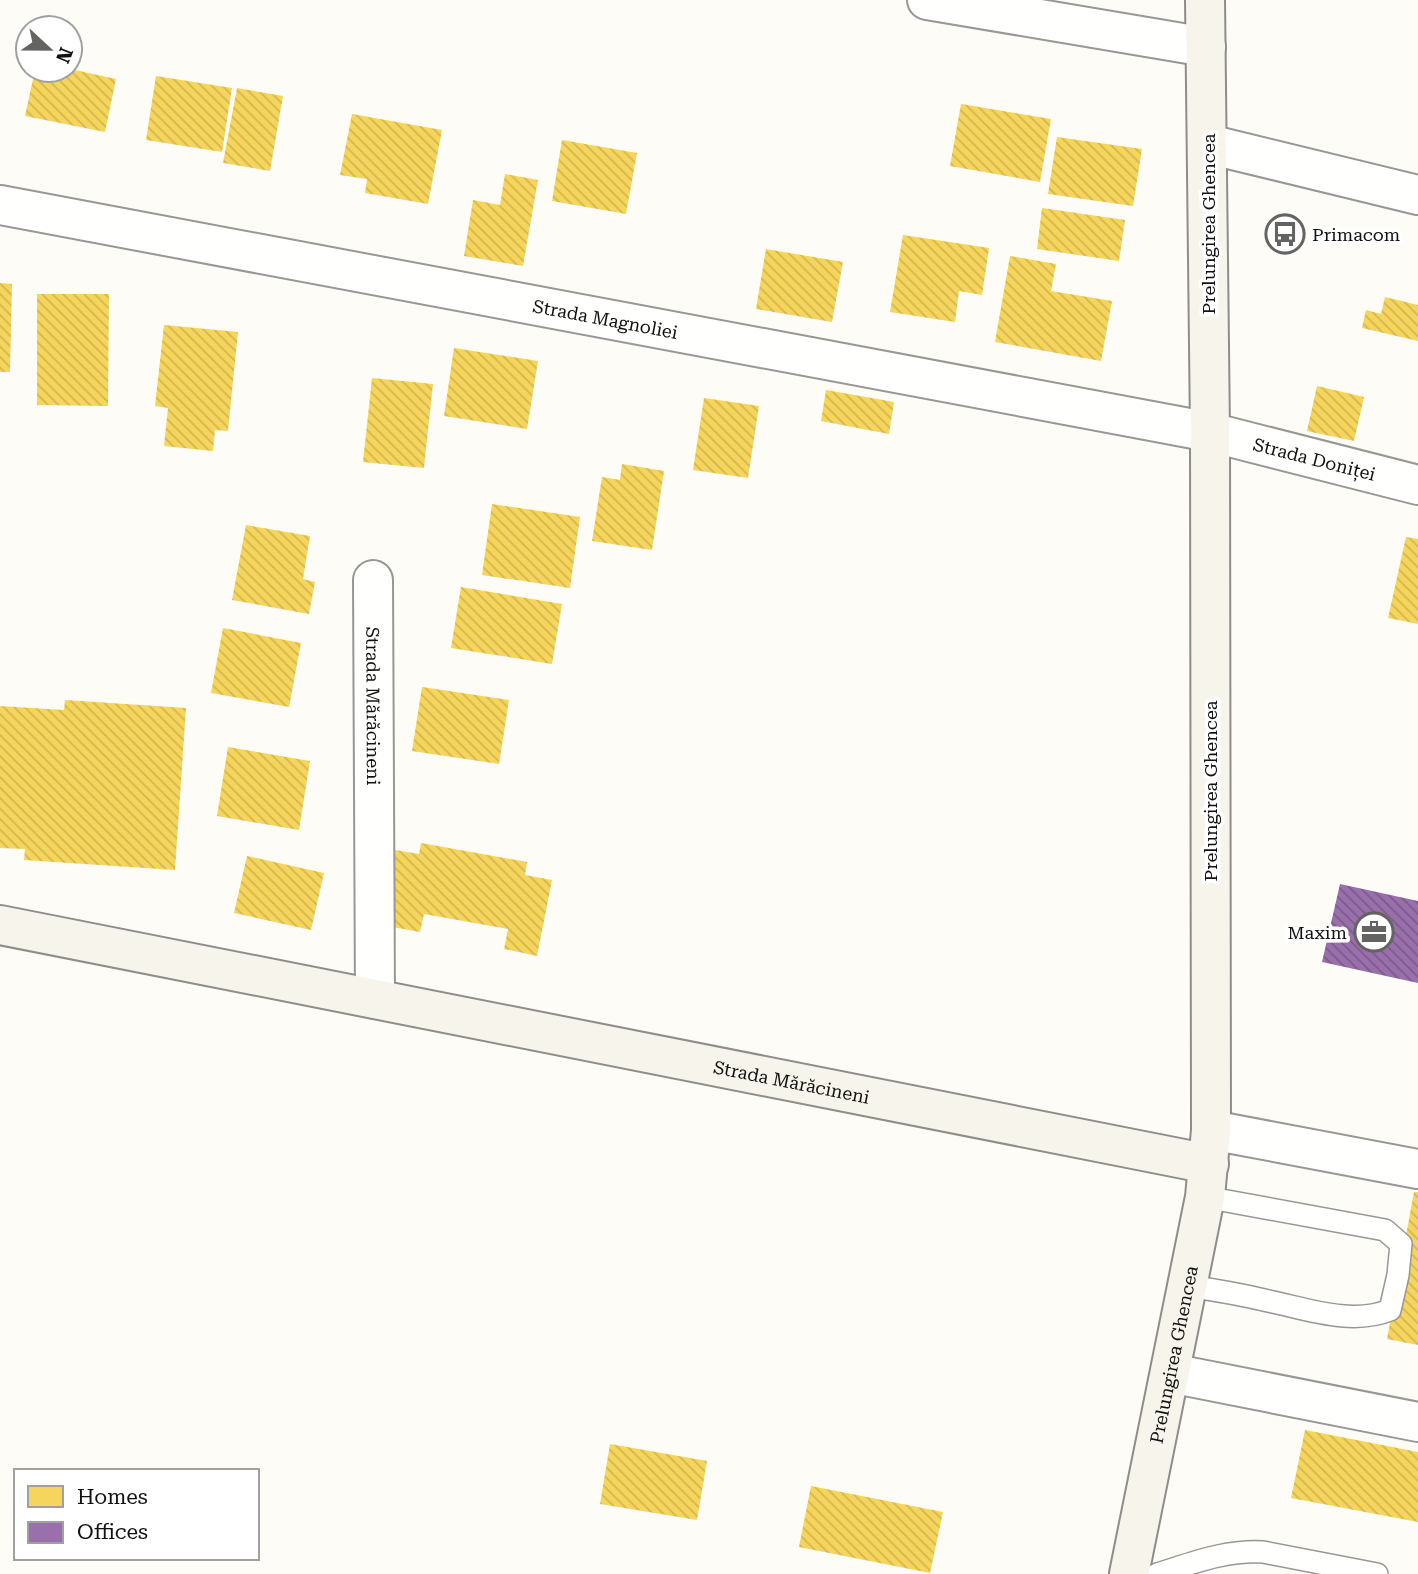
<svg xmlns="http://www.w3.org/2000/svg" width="1418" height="1574" viewBox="0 0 1418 1574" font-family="'Roboto Serif',serif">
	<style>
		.homes { fill: url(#homes-back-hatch) }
		.offices { fill: url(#offices-back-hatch) }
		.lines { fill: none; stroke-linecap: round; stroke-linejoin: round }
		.lane-casing { stroke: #979795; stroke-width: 24 }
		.street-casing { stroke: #979795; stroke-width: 42 }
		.secondary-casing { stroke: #8e8d8b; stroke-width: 42 }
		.lane { stroke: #fffffe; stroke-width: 21 }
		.street { stroke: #fffffe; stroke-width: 38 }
		.secondary { stroke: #f6f4eb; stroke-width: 38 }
		.labels { text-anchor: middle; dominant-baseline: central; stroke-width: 7; stroke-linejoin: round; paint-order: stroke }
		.street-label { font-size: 18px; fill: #111; stroke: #fff }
		.poi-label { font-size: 18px; fill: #111; stroke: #fff; text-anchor: start }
	</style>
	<defs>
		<pattern id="homes-back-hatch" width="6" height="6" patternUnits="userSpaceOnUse" patternTransform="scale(1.75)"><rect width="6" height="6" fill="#f6d55c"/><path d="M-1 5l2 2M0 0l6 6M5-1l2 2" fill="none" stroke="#d2b64f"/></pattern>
		<pattern id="offices-back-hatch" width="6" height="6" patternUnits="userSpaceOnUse" patternTransform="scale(1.75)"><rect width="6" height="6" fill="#9970ab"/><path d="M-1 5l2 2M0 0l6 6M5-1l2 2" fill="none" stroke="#7b5b8a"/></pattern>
	</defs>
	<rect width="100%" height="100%" fill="#fdfcf7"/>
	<path class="homes" d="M70,69l46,10 -11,53 -80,-16 10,-46z
		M156,76l76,12 -10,64 -76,-12z
		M237,88l46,8 -13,75 -47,-8z
		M961,104l90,15 -11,63 -90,-16z
		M352,114l90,16 -14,74 -63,-11 2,-14 -27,-4z
		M1057,137l85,12 -9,57 -85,-12z
		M562,140l75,13 -11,61 -74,-13z
		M505,174l33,6 -15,86 -59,-10 9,-56 27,5z
		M1042,208l83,12 -6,41 -82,-12z
		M903,235l86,13 -7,47 -23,-4 -4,31 -65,-10z
		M766,249l77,13 -11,60 -76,-13z
		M1010,256l46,8 -5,27 61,10 -11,60 -106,-19z
		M0,283l12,1 -2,88h-10z
		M37,294h72l-1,112 -71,-1z
		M1385,297l33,8v36l-56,-13 4,-18 15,4z
		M164,325l74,7 -10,99 -13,-1 -2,21 -49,-5 4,-38 -13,-2z
		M454,348l84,13 -11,68 -83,-13z
		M372,378l61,6 -9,84 -61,-6z
		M1317,386l47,11 -10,44 -47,-10z
		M826,390l68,12 -5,32 -68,-13z
		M704,398l55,8 -11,72 -55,-8z
		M622,464l42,7 -12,79 -60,-9 10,-64 18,3z
		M492,504l88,13 -10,71 -88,-13z
		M246,525l64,11 -7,43 12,3 -6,32 -77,-14z
		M1406,537l12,2v85l-30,-6z
		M461,587l101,17 -10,60 -101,-16z
		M223,628l78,15 -12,64 -78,-14z
		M422,687l87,13 -10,64 -87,-13z
		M65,700l121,8 -11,162 -151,-10 1,-11 -25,-1v-142l64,4z
		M228,747l82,14 -11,69 -82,-14z
		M421,843l106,19 -2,13 27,5 -15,76 -33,-7 4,-20 -84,-15 -4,18 -39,-7 14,-75 24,4z
		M247,856l77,17 -13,57 -77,-17z
		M1414,1192h4v153l-31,-6z
		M1305,1430l113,22v70l-127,-24z
		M610,1444l97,17 -10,59 -97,-16z
		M811,1486l132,26 -13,61 -131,-26z"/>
	<path class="offices" d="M1340,884l78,17v82l-96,-21z"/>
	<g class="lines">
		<g class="lane-casing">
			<path id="lane" d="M1187,1286c29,4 57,9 86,16 37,8 80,23 117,8l8,-35 3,-31 -16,-14 -180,-33
				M1157,1574c36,-11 68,-24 106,-22l114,22"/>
		</g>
		<g class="street-casing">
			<g id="street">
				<path d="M927,0l279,47"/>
				<path d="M1208,144l210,51"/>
				<path id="s1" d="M0,205l1210,227 208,53"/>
				<path id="s2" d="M373,580l2,419"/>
				<path d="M1211,1130l207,39"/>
				<path d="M1170,1373l248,49"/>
			</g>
		</g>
		<g class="secondary-casing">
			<g id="secondary">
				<path id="s3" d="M0,925l1209,239"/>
				<path id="s4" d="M1129,1574l76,-377 6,-67 -1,-698 -5,-432"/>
			</g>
		</g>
		<use href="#lane" class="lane"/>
		<use href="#street" class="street"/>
		<use href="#secondary" class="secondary"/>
	</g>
	<defs>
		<g id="bus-ring" transform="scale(2.0125)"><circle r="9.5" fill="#fff" stroke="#646362" stroke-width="1.5"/><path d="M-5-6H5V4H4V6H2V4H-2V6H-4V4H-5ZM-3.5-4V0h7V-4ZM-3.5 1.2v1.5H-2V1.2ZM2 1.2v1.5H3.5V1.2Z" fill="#646362"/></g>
		<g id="office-ring" transform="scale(2.0125)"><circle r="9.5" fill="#fff" stroke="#646362" stroke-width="1.5"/><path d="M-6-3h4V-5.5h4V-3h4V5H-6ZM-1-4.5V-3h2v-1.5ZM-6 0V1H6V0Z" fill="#646362"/></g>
	</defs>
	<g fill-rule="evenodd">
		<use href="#bus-ring" x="1285" y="234"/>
		<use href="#office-ring" x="1374" y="932"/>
	</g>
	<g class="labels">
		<g class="street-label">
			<text transform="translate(1208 224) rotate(-90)">Prelungirea Ghencea</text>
			<text stroke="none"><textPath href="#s1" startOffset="616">Strada Magnoliei</textPath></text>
			<text stroke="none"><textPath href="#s1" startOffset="1339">Strada Doniței</textPath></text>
			<text stroke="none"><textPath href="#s2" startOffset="126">Strada Mărăcineni</textPath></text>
			<text transform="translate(1210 791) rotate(-90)">Prelungirea Ghencea</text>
			<text stroke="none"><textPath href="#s3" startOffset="807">Strada Mărăcineni</textPath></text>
			<text stroke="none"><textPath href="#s4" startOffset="224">Prelungirea Ghencea</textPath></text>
		</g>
		<g class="poi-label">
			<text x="1312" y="234">Primacom</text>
			<text x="1347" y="932" text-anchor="end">Maxim</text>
		</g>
	</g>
	<rect x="14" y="1469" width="245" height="91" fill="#ffffff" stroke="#a0a0a0" stroke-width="2"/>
	<rect x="28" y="1486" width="35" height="21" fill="#f6d55c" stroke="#a0a0a0" stroke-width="2"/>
	<text x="77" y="1504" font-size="21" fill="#111111">Homes</text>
	<rect x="28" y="1522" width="35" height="21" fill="#9970ab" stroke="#a0a0a0" stroke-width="2"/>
	<text x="77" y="1539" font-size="21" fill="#111111">Offices</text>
	<g transform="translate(49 49) rotate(112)"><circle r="33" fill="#ffffff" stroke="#a0a0a0" stroke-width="2"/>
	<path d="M0-5L12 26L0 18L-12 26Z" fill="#646362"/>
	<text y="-10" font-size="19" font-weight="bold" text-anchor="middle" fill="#111111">N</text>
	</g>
</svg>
